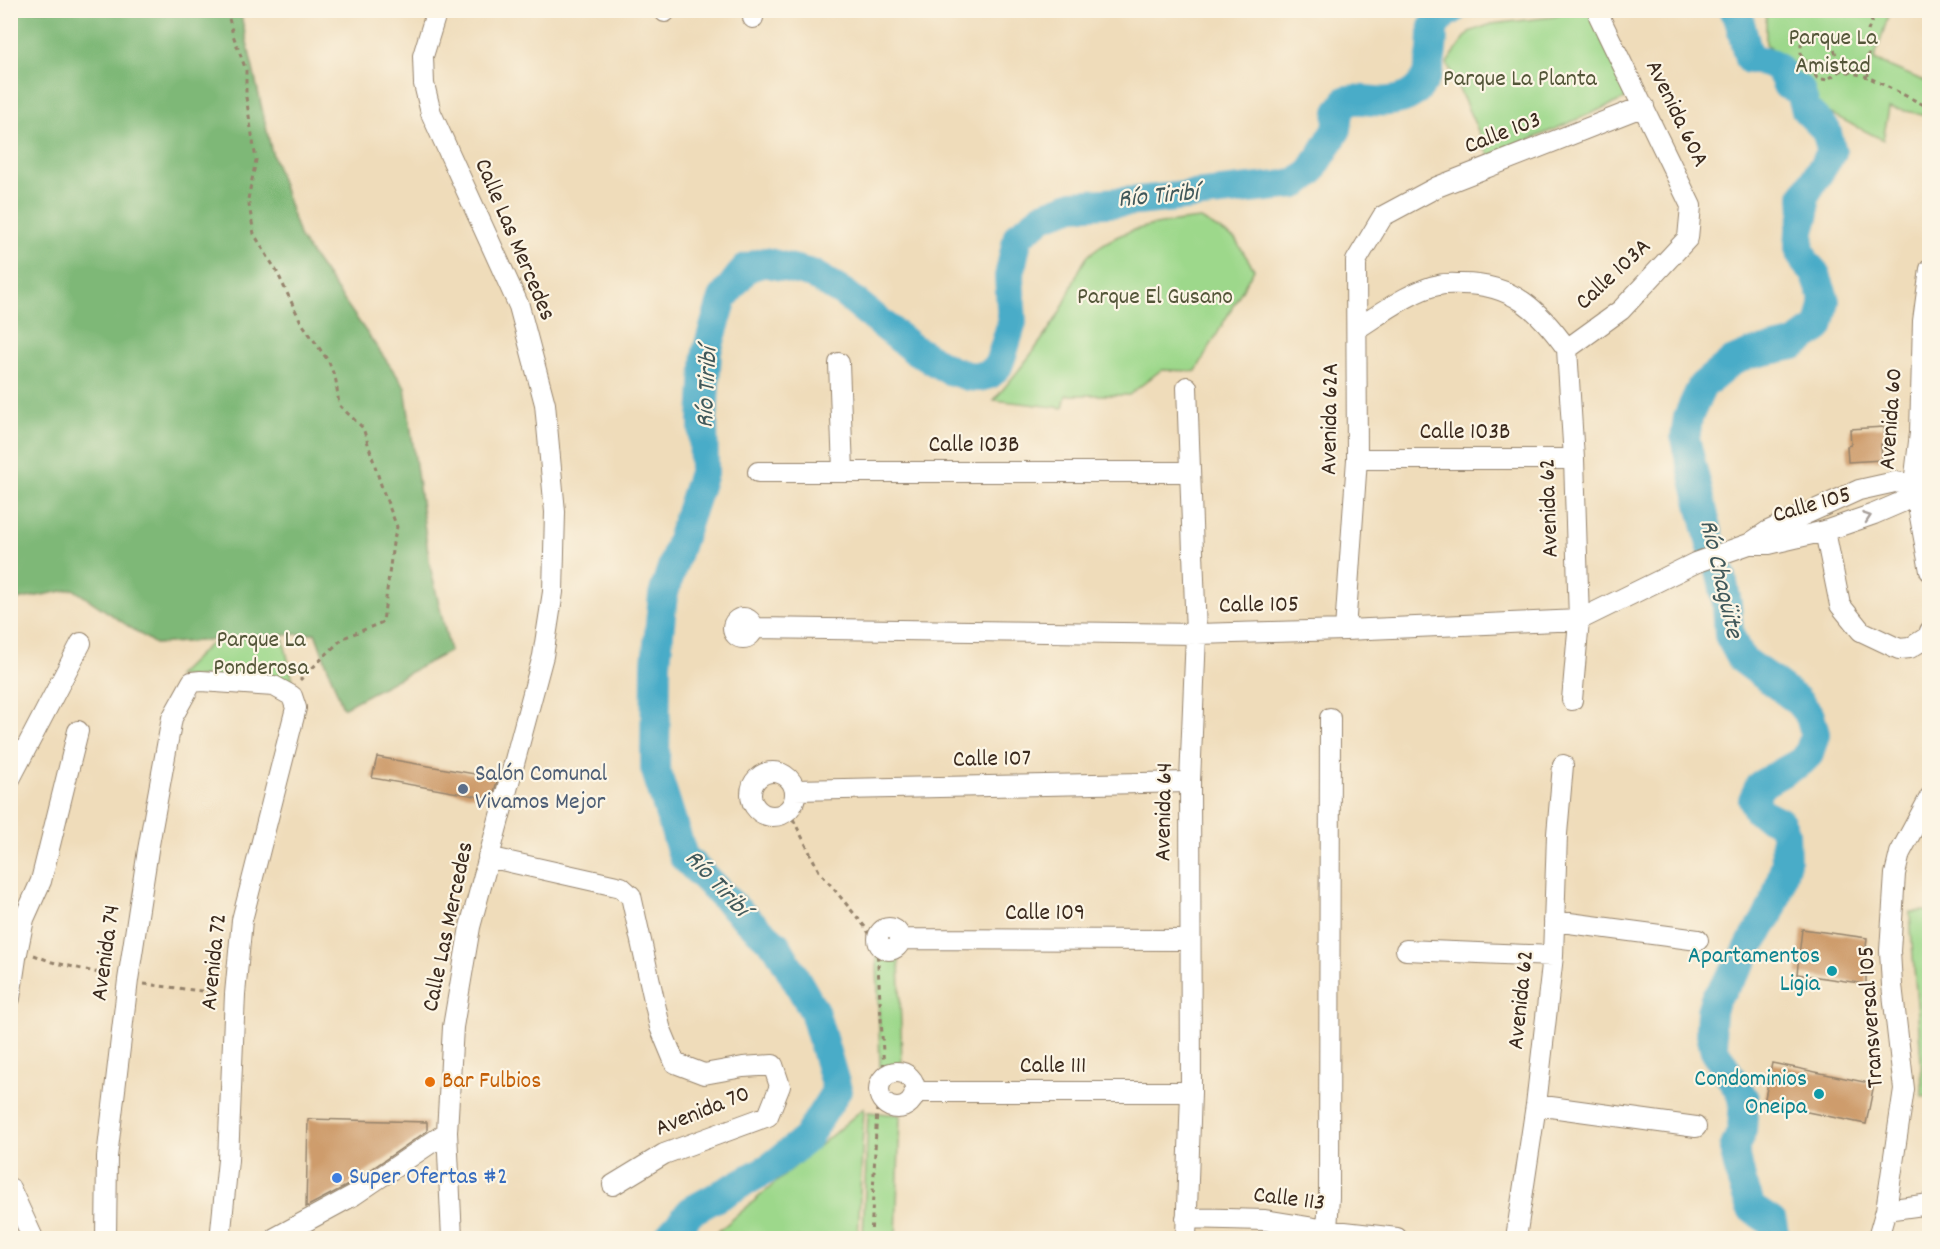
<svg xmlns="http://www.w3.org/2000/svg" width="1940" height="1249" viewBox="0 0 1940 1249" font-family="Dekko,sans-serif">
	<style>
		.green { fill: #9dd88b; stroke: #6c8154; stroke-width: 1.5 }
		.forest { fill: #7eb877; stroke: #5c714a; stroke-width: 1.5 }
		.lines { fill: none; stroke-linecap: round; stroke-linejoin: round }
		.river { stroke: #48acc8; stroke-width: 30 }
		.building { fill: #ce9c6c }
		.street-casing { stroke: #95836c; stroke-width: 22 }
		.path { stroke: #95836c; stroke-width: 3; stroke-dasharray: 4.5 4.5; stroke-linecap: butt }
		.street { stroke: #fff; stroke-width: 20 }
		.oneway { stroke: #a79f9a }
		.service-dot { fill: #5c6f8a; stroke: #fcf5e5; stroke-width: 2 }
		.culture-dot { fill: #0f9aa8; stroke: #fcf5e5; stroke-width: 2 }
		.food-dot { fill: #e8710a; stroke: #fcf5e5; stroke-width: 2 }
		.shop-dot { fill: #3f7fe0; stroke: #fcf5e5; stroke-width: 2 }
		.labels { text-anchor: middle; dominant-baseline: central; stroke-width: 4.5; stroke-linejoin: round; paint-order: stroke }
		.park-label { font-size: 24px; fill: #545639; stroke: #fcf5e5 }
		.street-label { font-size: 24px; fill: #3b2a1e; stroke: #fcf5e5 }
		.service-label { font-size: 24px; fill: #4e5e75; stroke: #fcf5e5; text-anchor: start }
		.culture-label { font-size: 24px; fill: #0d838f; stroke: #fcf5e5; text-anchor: end }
		.food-label { font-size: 24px; fill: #c56008; stroke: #fcf5e5; text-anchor: start }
		.shop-label { font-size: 24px; fill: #366cbe; stroke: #fcf5e5; text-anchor: start }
		.water-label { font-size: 26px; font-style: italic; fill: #40585a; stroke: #fcf5e5 }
	</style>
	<rect width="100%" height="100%" fill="#fcf5e5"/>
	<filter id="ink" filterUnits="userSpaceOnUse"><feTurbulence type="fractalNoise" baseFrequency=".0167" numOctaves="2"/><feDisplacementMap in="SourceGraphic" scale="12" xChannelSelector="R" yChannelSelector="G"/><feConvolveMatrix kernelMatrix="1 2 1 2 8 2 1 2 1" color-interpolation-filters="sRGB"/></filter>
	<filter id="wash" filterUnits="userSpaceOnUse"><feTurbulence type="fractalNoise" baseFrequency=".008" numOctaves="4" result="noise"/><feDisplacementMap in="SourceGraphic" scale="24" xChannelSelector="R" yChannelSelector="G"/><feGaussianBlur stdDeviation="1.35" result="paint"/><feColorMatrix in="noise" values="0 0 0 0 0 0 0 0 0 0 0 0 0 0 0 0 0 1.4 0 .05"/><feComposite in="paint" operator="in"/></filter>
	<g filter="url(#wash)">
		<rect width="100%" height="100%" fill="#efdcba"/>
		<path class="green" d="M1564,11h24l41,86 -139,60 -43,-94 22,-31 23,-8 60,-7z
			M1766,11h124l-16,49 55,23 -1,32 -39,-7 -6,32 -64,-32 -28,-44 -25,-20z
			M1201,219l34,20 19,30 -58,102 -35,-1 -32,25h-63l-3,13 -69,-8c24,-28 47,-56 66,-88 8,-14 19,-48 29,-57 31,-28 72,-32 112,-36z
			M279,621l14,60 -116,-5 32,-31z
			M1929,911l1,185 -8,1c0,-62 -9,-123 -12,-185z
			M877,957h22l3,109 -22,1z
			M864,1108l-6,130h-148l18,-15z
			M868,1112l32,3 -4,123h-33z"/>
		<path class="forest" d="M11,10l229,1 31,138 29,89 105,149 25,179 20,85 -107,57 -28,-75 -160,11 -82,-55 -62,12z"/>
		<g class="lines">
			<path class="river" d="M1733,10l6,9 10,40c23,3 30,4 38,26l13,5 6,20 20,20 6,22 -28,44 1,17 -5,18 -1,17 6,14 10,11 10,28 -6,26 -25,18 -44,9 -19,8 -29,24 -14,31 -3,22 26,105 11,34 5,26 2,31 13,24 55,41 13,16 5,18 -6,20 -8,8 -41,23 -7,15 5,11 22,11 5,10 1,30 -10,36 -9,20 -13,20 -12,24 -27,37 -4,12 -1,18 5,22 29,48 -2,31 -8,19 8,33 9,26 21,14 3,16
				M667,1238l24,-27 80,-44 35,-28 31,-49 -23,-79 -37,-65 -38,-34 -56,-56 -28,-88 1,-105 7,-68 41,-125 -1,-50 4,-69 16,-53 23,-30 19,-6 47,12 33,20 67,54 37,22 19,6 11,1 11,-3 8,-8 6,-17 8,-27 -3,-45 9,-41 25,-20 30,-11 64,-4 159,-17 14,-11 12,-19 15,-25 2,-17 8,-12c15,-2 28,3 42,1 41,-3 44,-41 44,-74l12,-14 7,-3"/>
		</g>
		<g id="blocks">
			<path class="building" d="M1884,427l1,17h-4l1,16 -34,2 -1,-16 4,-1 -1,-16z
				M377,757l121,21 -6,21 -120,-21z
				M1802,929l65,9 -3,29h2v17l-69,-10z
				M1772,1063l102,21 -8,40 -102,-21z
				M308,1119l119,3v9l-79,54 -42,22z"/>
		</g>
	</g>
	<g filter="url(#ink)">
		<use href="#blocks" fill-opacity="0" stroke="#95836c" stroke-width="1.5"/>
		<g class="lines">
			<g class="street-casing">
				<path id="street" d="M437,10l-14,46 1,28 7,29 88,193 26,98 10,108 -2,80 -10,64 -73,271 -17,100 -6,105 5,106
					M665,12v-2
					M753,18l1,-8
					M1930,269l-7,52 -3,112 -6,51 16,87
					M1358,328c22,-14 56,-39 81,-43 8,-2 16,-1 23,-1 51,0 77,26 105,65
					M1567,349l54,-39 67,-72 3,-32 -92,-190
					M1567,349l7,110 5,161 -7,80
					M839,363l4,108
					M1357,459h217
					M758,472h432
					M1825,531l15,74 21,26 38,18 11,-1 19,-12 1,-5
					M1750,544h19l56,-13 49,-17 28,-12 12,-18
					M733 628a10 10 0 1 1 20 0a10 10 0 1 1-20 0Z
					M753,628l443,6 149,-4 234,-10 116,-57 54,-19 19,-13 91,-41 36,-8 35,5
					M1345,630l12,-171 -1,-198 27,-45 54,-29 207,-81
					M751 794a22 22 0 1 1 44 0a22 22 0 1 1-44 0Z
					M10,779l71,-136
					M795,790l395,-8
					M488,857l133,30 10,9 29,131 15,36 29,11 39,-7 30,-2 7,21 -12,30 -104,38 -51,31
					M1554,921l144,19
					M878 939a11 11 0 1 1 22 0a11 11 0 1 1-22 0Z
					M900,939l290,1
					M1406,950l147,6
					M10,998l6,-40 8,-39 17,-38 37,-150
					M879 1090a18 18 0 1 1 36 0a18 18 0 1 1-36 0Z
					M915,1092h276
					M1536,1105l160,22
					M10,1188l23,50
					M1886,1210l44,-6
					M1186,1218l79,2 62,10 70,8
					M1327,1230l2,-33 1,-479
					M106,1238l1,-81 21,-177 20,-130 24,-132 20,-36 9,-1 73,5 18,10 4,12 -54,212 -7,74 -7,166 -7,70 2,8
					M275,1238l79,-43 93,-63
					M1186,1238l5,-146 -1,-310 6,-148 -9,-247
					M1516,1238l20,-133 17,-149 4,-122 6,-69
					M1878,1238l8,-28 18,-121 -12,-104 -2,-34 5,-77 5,-21 30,-56"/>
			</g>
			<path class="path" d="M227,10l6,25 13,35v27l10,63 -8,39 6,35 23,38 24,50 28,40 7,19 3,24 24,23 20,63 14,36 -4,16 -10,79 -40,16 -43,42
				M1876,10l-8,21v46l62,31
				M1841,70l-14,10 -10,-2 -16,-24v-17l19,-6 14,18 7,21 27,7
				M793,819l26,52 47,57 11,20 7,122
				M34,955l18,7 60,14
				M144,984l74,9
				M871,1238l6,-131"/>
			<use href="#street" class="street"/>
		</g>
		<defs><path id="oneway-chevron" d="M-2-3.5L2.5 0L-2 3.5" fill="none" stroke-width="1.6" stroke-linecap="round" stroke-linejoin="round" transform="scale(1.5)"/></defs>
		<use class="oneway" href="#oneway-chevron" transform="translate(1867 517) rotate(-19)"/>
	</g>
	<circle class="service-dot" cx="463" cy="789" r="6"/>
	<g class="culture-dot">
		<circle cx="1832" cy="971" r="6"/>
		<circle cx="1819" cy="1094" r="6"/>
	</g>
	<circle class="food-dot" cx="430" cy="1082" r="6"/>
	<circle class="shop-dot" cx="337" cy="1178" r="6"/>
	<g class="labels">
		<g class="park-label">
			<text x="1833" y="39">Parque La<tspan x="1833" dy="28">Amistad</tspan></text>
			<text x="1520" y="80">Parque La Planta</text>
			<text x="1155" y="298">Parque El Gusano</text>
			<text x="261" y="641">Parque La<tspan x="261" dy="28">Ponderosa</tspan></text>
		</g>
		<g class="street-label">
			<text transform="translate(1676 114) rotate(64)">Avenida 60A</text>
			<text transform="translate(1503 134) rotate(-21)">Calle 103</text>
			<text transform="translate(514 240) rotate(67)">Calle Las Mercedes</text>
			<text transform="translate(1614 275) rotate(-43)">Calle 103A</text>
			<text transform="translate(1331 419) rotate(-89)">Avenida 62A</text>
			<text transform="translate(1892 419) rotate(-86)">Avenida 60</text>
			<text x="1465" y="433">Calle 103B</text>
			<text x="974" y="446">Calle 103B</text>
			<text transform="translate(1812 506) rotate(-16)">Calle 105</text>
			<text transform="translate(1550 508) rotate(-92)">Avenida 62</text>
			<text transform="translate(1259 606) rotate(-1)">Calle 105</text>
			<text transform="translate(992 760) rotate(-1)">Calle 107</text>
			<text transform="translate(1165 812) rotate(-89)">Avenida 64</text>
			<text x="1045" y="914">Calle 109</text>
			<text transform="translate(449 927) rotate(-78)">Calle Las Mercedes</text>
			<text transform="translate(107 953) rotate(-82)">Avenida 74</text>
			<text transform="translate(215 962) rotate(-84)">Avenida 72</text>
			<text transform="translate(1522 1000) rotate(-84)">Avenida 62</text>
			<text transform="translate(1872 1017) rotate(-94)">Transversal 105</text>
			<text x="1053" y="1067">Calle 111</text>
			<text transform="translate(703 1112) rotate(-22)">Avenida 70</text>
			<text transform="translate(1289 1200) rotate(7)">Calle 113</text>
		</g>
		<g class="service-label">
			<text x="475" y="775">Salón Comunal<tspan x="475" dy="28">Vivamos Mejor</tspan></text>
		</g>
		<g class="culture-label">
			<text x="1820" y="957">Apartamentos<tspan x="1820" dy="28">Ligia</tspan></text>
			<text x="1807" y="1080">Condominios<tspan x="1807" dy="28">Oneipa</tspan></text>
		</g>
		<g class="food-label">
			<text x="442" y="1082">Bar Fulbios</text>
		</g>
		<g class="shop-label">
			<text x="349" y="1178">Super Ofertas #2</text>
		</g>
		<g class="water-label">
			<text transform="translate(1158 197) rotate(-5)">Río Tiribí</text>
			<text transform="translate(708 388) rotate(-87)">Río Tiribí</text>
			<text transform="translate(1720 579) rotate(77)">Río Chagüite</text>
			<text transform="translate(716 884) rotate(47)">Río Tiribí</text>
		</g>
	</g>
	<rect width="1940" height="1249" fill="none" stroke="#fcf5e5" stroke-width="36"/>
</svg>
